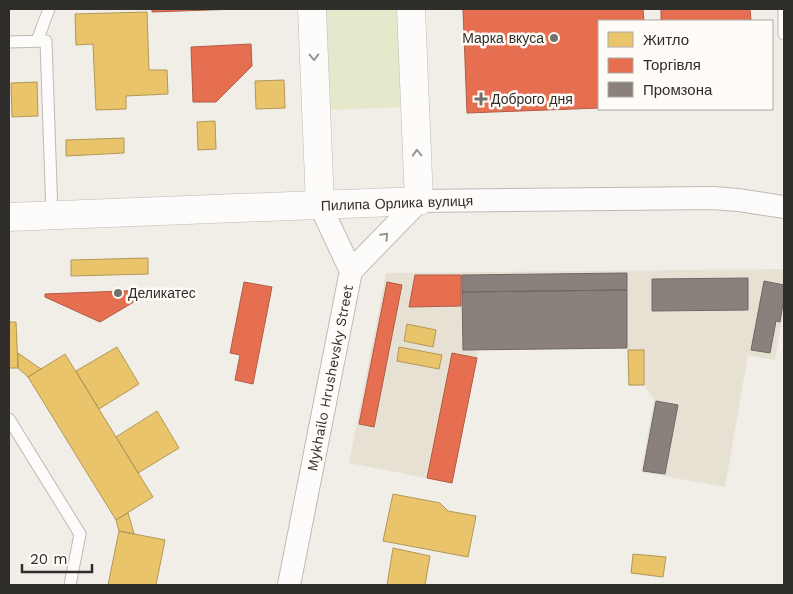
<svg xmlns="http://www.w3.org/2000/svg" width="793" height="594" viewBox="0 0 793 594" font-family="'Work Sans',sans-serif">
	<style>
		.built { fill: #e7e1d4 }
		.green { fill: #e6e8cc }
		.homes { fill: #e9c46a; stroke: #b29757 }
		.shops { fill: #e76f51; stroke: #b05c45 }
		.industry { fill: #8a817c; stroke: #6f6863 }
		.lines { fill: none; stroke-linecap: round; stroke-linejoin: round }
		.lane-casing { stroke: #bdbab5; stroke-width: 13 }
		.street-casing { stroke: #bdbab5; stroke-width: 24 }
		.secondary-casing { stroke: #bdbab5; stroke-width: 29 }
		.lane { stroke: #fdfcfb; stroke-width: 11 }
		.street { stroke: #fdfcfb; stroke-width: 22 }
		.secondary { stroke: #fdfcfb; stroke-width: 28 }
		.oneway { stroke: #969592 }
		.poi-dot { fill: #74716c; stroke: #fffcf7; stroke-width: 2 }
		.labels { text-anchor: middle; dominant-baseline: central; stroke-width: 5; stroke-linejoin: round; paint-order: stroke }
		.poi-label { font-size: 14px; fill: #302e2a; stroke: #fffcf7; text-anchor: start }
		.street-label { font-size: 14px; fill: #302e2a; stroke: #fffcf7 }
	</style>
	<rect width="100%" height="100%" fill="#f1ede7"/>
	<path class="built" d="M784,269v39l-9,52 -27,-5 -23,132 -84,-15 13,-72 -9,-14h-17l-1,-38 -149,2 -26,133 -103,-20 37,-190z"/>
	<path class="green" d="M324,9h77l4,98 -77,3z"/>
	<path class="homes" d="M147,12l2,58h18l1,24 -42,2v13l-30,1 -3,-66 -17,1 -1,-31z
		M284,80l1,28 -29,1 -1,-28z
		M37,82l1,34 -26,1 -1,-34z
		M215,121l1,28 -18,1 -1,-28z
		M124,138v15l-58,3v-16z
		M148,258v16l-77,2v-16z
		M9,322h7l2,46h-9z
		M407,324l29,6 -3,17 -29,-6z
		M117,347l22,37 -40,25 -23,-38z
		M399,347l43,8 -3,14 -42,-8z
		M628,350h16v35h-15z
		M18,353l10,7 13,9 -13,8 -10,-9z
		M65,354l88,143 -37,23 -88,-143z
		M157,411l22,37 -41,25 -22,-36z
		M393,494l47,9 8,8 28,5 -8,41 -85,-16z
		M128,513l3,10 3,11 -15,-3 -3,-11z
		M119,531l46,9 -9,45h-48z
		M393,548l37,8 -5,29h-38z
		M633,554l33,3 -3,20 -32,-4z"/>
	<path class="shops" d="M152,9h86l-86,3z
		M463,9h180l1,12h-45v87l-132,5z
		M661,9h89l1,12h-90z
		M251,44l1,22 -36,36h-23l-2,-55z
		M415,275h46v31l-52,1z
		M244,282l28,5 -19,97 -18,-4 5,-25 -10,-2z
		M387,282l15,3 -28,142 -15,-3z
		M149,290v3l-49,29 -55,-25v-3z
		M452,353l25,5 -25,125 -25,-5z"/>
	<path class="industry" d="M627,273v17l-165,2v-17z
		M748,278v32l-96,1v-32z
		M764,281l20,4v13l-4,24 -4,-1 -6,32 -19,-3z
		M627,290v58l-164,2 -1,-58z
		M656,401l22,4 -13,69 -22,-3z"/>
	<g class="lines">
		<g class="lane-casing">
			<path id="lane" d="M784,9v25
				M37,41l12,-32
				M9,42l37,-1 6,174
				M9,419l71,115 -10,51"/>
		</g>
		<g class="street-casing">
			<path id="street" d="M320,205l31,66
				M289,585l62,-314 68,-70 294,-3 25,2 46,7"/>
		</g>
		<g class="secondary-casing">
			<path id="secondary" d="M312,9l8,196
				M9,217l410,-16 -8,-192"/>
		</g>
		<use href="#lane" class="lane"/>
		<use href="#street" class="street"/>
		<use href="#secondary" class="secondary"/>
	</g>
	<defs><path id="oneway-chevron" d="M-2-3.5L2.5 0L-2 3.5" fill="none" stroke-width="1.6" stroke-linecap="round" stroke-linejoin="round" transform="scale(1.25)"/></defs>
	<g class="oneway">
		<use href="#oneway-chevron" transform="translate(314 57) rotate(88)"/>
		<use href="#oneway-chevron" transform="translate(417 153) rotate(-92)"/>
		<use href="#oneway-chevron" transform="translate(385 236) rotate(-46)"/>
	</g>
	<g class="poi-dot">
		<circle cx="554" cy="38" r="5"/>
		<path d="M478.5 91.5h5v5h5v5h-5v5h-5v-5h-5v-5h5z"/>
		<circle cx="118" cy="293" r="5"/>
	</g>
	<g class="labels">
		<g class="poi-label">
			<text x="544" y="38" text-anchor="end">Марка вкуса</text>
			<text x="491" y="99">Доброго дня</text>
			<text x="128" y="293">Деликатес</text>
		</g>
		<g class="street-label">
			<text transform="translate(397 203) rotate(-2)">Пилипа Орлика вулиця</text>
			<text transform="translate(330 378) rotate(-79)">Mykhailo Hrushevsky Street</text>
		</g>
	</g>
	<rect width="793" height="594" fill="none" stroke="#302e2a" stroke-width="20"/>
	<rect x="598" y="20" width="175" height="90" fill="#fffcf7" stroke="#acaaa5"/>
	<rect x="608" y="32" width="25" height="15" fill="#e9c46a" stroke="#acaaa5"/>
	<text x="643" y="45" font-size="15" fill="#302e2a">Житло</text>
	<rect x="608" y="58" width="25" height="15" fill="#e76f51" stroke="#acaaa5"/>
	<text x="643" y="70" font-size="15" fill="#302e2a">Торгівля</text>
	<rect x="608" y="82" width="25" height="15" fill="#8a817c" stroke="#acaaa5"/>
	<text x="643" y="95" font-size="15" fill="#302e2a">Промзона</text>
	<path d="M22 564v8h70v-8" fill="none" stroke="#302e2a" stroke-width="2.5"/>
	<text x="30" y="564" font-size="15" fill="#302e2a" stroke="#fffcf7" stroke-width="4" paint-order="stroke">20 m</text>
</svg>
